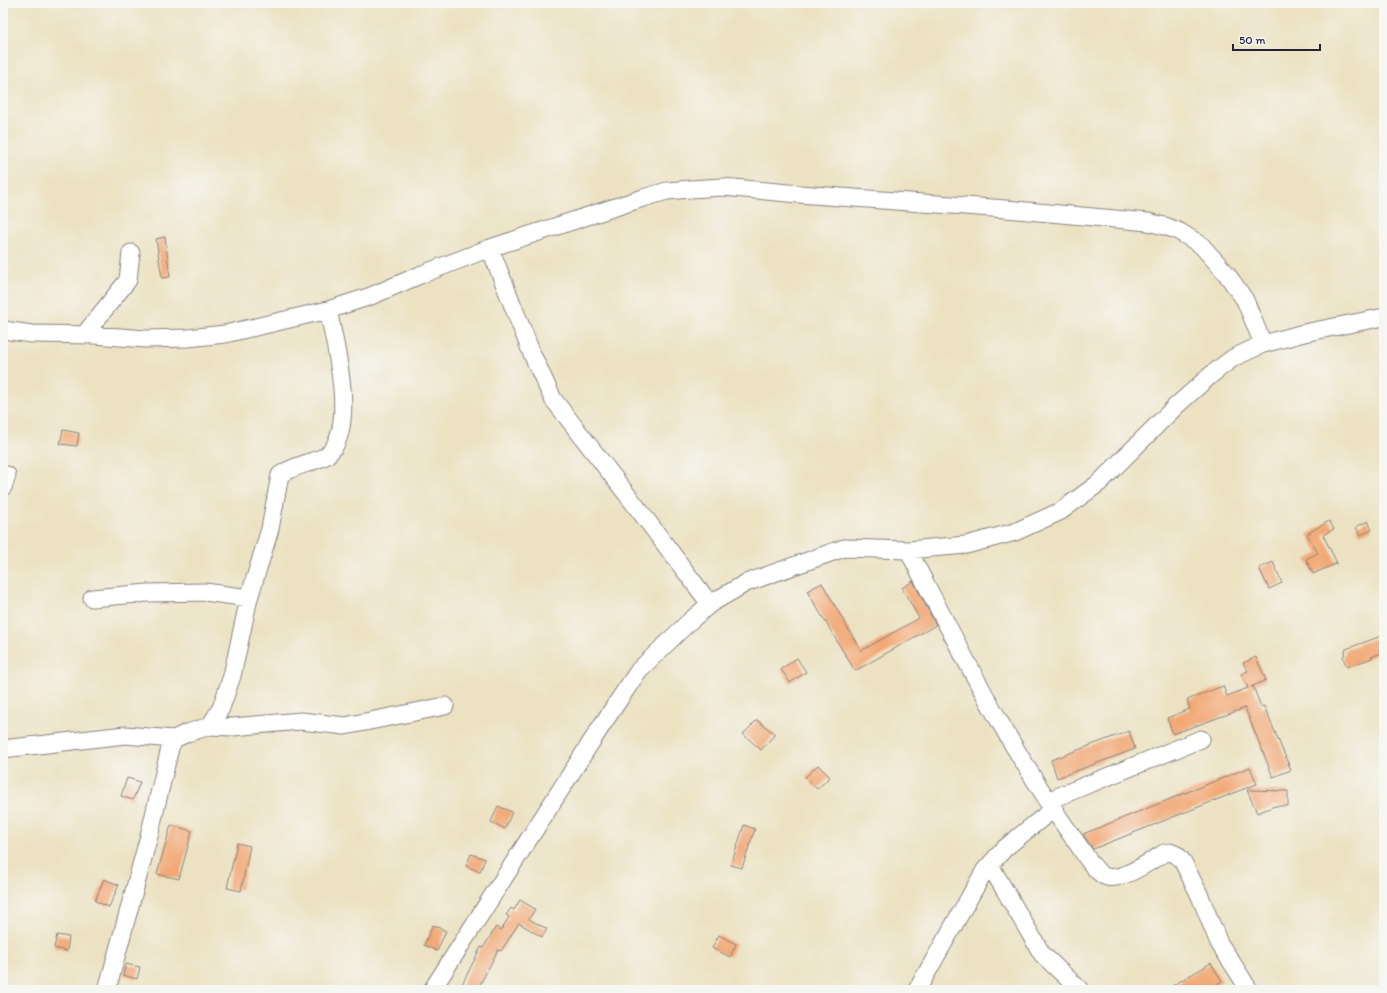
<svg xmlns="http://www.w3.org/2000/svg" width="1387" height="993" viewBox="0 0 1387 993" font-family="Itim,sans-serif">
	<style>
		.building { fill: #f2a976 }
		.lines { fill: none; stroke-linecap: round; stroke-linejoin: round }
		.minor-casing { stroke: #87827e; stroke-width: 19 }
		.minor { stroke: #fff; stroke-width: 17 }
	</style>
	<rect width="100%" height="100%" fill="#f6f6f2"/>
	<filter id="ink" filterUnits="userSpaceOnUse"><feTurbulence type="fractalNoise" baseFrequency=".025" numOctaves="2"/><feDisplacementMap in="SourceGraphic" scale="8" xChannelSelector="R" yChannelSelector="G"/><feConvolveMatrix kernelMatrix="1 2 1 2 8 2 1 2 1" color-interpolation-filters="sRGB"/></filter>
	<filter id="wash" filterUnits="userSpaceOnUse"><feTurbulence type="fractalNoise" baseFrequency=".012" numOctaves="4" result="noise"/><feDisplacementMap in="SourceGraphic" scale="16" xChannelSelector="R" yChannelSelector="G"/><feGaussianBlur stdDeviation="0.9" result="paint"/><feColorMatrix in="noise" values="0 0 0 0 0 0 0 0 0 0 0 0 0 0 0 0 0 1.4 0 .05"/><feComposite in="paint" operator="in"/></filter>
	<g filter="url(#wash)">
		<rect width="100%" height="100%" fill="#ece2c2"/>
		<g id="blocks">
			<path class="building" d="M165,237l5,40 -8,1 -6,-39z
				M63,430l16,3 -2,13 -17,-2z
				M1329,521l5,8 -11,6 14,28 -24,11 -7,-15 12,-6 -11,-19z
				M1368,521l4,9 -12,5 -4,-8z
				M1273,562l9,21 -13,6 -10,-21z
				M913,581l23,44 -81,46 -48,-80 15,-8 39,68 58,-33 -17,-30z
				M1384,635v17l-13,5 1,1 -25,9 -4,-9 3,-9z
				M1256,657l10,23 -15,7 2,-1 8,21 3,-1 27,64 -18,7 -28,-69 -72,26 -6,-16 23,-9 -3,-9 36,-14 4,10 21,-8 -7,-14 7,-3 -5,-8z
				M797,658l9,14 -16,11 -9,-14z
				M757,720l18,14 -14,16 -18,-16z
				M1129,731l6,18 -78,29 -6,-18z
				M818,765l12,12 -13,12 -12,-12z
				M1250,767l7,17 -11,4 -153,61 -10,-15z
				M127,778l13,4 -7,18 -12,-4z
				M1247,790l41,1v15h-13l-18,7z
				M498,806l14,6 -7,17 -14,-7z
				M171,825l21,6 -13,48 -22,-5z
				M744,825l11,4 -13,39 -11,-3z
				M237,843l13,3 -9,45 -14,-3z
				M471,854l14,5 -5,13 -14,-6z
				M104,879l15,6 -10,22 -14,-6z
				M520,900l15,9 -6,10 18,10 -5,8 -23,-14 -18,28 -3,-1 -21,40h-18l22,-43 2,1 13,-21 5,3 8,-13 -3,-2 5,-7 3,2z
				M433,925l13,6 -9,20 -13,-6z
				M57,935l12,2 -2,14 -13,-3z
				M719,935l17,9 -6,13 -18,-9z
				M1211,963l11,18 -15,9h-42z
				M126,964l14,3 -3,12 -14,-4z"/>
		</g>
	</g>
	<g filter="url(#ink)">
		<use href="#blocks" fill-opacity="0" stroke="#87827e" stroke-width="1"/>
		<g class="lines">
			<g class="minor-casing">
				<path id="minor" d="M490,248l42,106 21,45 86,111 71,94
					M3,330l29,4 62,1 52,4 42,-1 37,-4 103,-24 43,-14 49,-21 70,-27 153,-50 24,-7 23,-2 33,-2 76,7 207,15 142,13 20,5 12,5 21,13 25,28 19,27 18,44
					M84,335l44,-55 3,-27
					M3,487l4,-12
					M908,550c53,101 104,204 171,296 6,9 18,29 28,31 15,4 44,-16 57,-24l6,-1 7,3 6,7 17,34 19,47 17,26 13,21
					M92,598l56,-5 57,-1 44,6
					M210,726l23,1 68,-6 44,5 100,-20
					M3,749l122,-14 49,4
					M1047,801l154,-62
					M990,865l52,89 38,36
					M107,990l42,-154 21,-88 4,-9 13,-6 23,-7 11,-18 11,-32 17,-78 21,-69 10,-54c10,-7 22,-10 33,-14 5,-2 10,-3 14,-6 31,-25 8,-111 1,-145
					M432,990l172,-268 35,-52 51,-49 20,-17 36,-21 98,-35 64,2 58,-5 49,-13 46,-21 38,-28 77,-77 36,-32 21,-16 30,-14 41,-11 80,-16
					M917,990l68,-120 20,-22 47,-38"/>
			</g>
			<use href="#minor" class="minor"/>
		</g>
	</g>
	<rect width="1387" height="993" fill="none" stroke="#f6f6f2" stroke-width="16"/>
	<path d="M1233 44v6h87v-6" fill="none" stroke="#22223b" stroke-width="2"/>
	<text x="1239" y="44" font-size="12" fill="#22223b" stroke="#f6f6f2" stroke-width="3" paint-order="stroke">50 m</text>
</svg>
